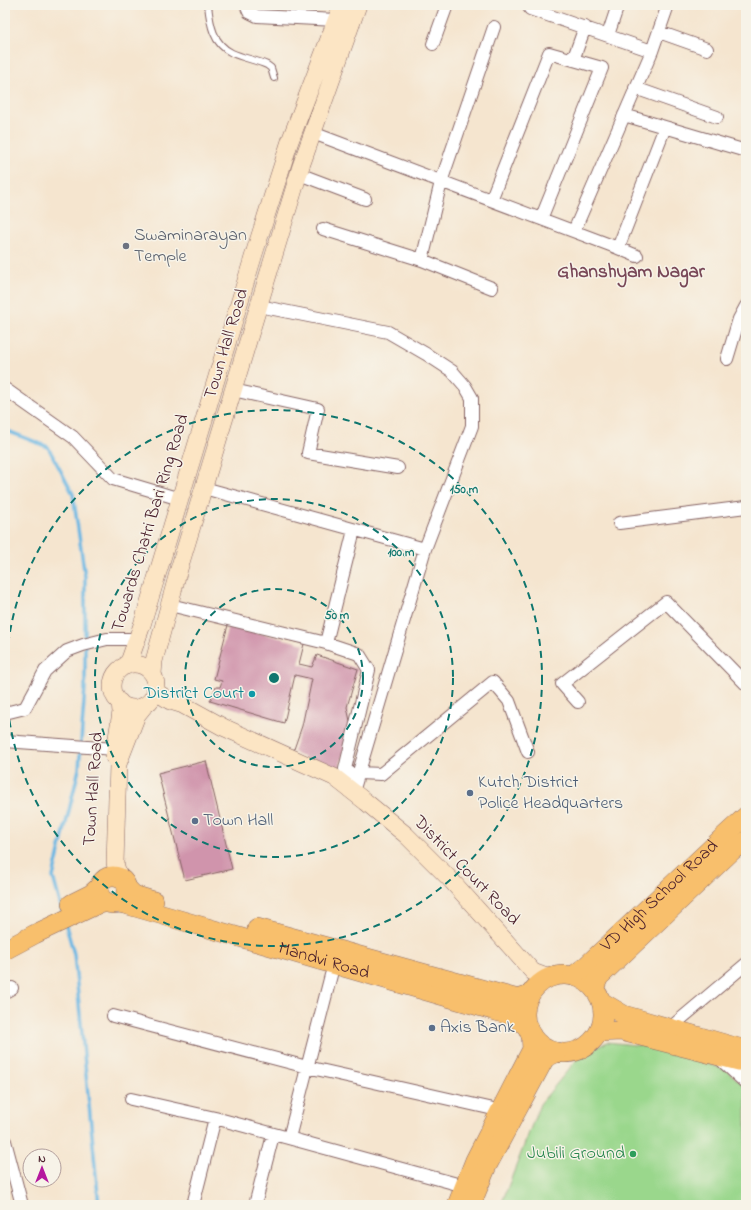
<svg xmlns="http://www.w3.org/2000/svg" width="751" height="1210" viewBox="0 0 751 1210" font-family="'Indie Flower',sans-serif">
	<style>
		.pitch { fill: #9ad78c; stroke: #727b5c }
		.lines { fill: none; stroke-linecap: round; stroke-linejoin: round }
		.stream { stroke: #6ab7e3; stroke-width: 3.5 }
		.building { fill: #d094ac }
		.lane-casing { stroke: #866464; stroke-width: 8 }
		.street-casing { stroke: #866464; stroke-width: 14 }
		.secondary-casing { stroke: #866464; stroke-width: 18 }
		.primary-casing { stroke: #866464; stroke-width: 20 }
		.lane { stroke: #fff; stroke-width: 6 }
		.street { stroke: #fff; stroke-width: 12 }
		.secondary { stroke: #fce5c4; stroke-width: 17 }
		.primary { stroke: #f8bf6c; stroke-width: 19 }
		.ring { fill: none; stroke: #0f766e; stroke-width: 2; stroke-dasharray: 7 5 }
		.worship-dot { fill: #6b7280; stroke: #f7f3e8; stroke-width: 1.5 }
		.culture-dot { fill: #0f9aa8; stroke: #f7f3e8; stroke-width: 1.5 }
		.service-dot { fill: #5c6f8a; stroke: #f7f3e8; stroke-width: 1.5 }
		.leisure-dot { fill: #2e9e5b; stroke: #f7f3e8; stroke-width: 1.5 }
		.labels { text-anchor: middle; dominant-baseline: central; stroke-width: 3; stroke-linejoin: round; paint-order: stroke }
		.worship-label { font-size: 18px; fill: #5b616d; stroke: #f7f3e8; text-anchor: start }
		.street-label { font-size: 18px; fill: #4a1f2b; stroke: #f7f3e8 }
		.culture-label { font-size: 18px; fill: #0d838f; stroke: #f7f3e8; text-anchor: end }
		.service-label { font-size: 18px; fill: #4e5e75; stroke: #f7f3e8; text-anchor: start }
		.leisure-label { font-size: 18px; fill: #27864d; stroke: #f7f3e8; text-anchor: end }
		.neighbourhood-label { font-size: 19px; font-weight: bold; fill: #794858; stroke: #f7f3e8 }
		.centre { fill: #0f766e; stroke: #f7f3e8; stroke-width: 2 }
		.ring-label { font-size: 12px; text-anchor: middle; font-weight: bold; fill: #0f766e; stroke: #f7f3e8; stroke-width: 3; stroke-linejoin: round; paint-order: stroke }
	</style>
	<rect width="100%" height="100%" fill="#f7f3e8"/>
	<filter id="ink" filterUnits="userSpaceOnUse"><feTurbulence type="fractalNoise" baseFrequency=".025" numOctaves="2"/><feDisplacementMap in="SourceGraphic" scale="8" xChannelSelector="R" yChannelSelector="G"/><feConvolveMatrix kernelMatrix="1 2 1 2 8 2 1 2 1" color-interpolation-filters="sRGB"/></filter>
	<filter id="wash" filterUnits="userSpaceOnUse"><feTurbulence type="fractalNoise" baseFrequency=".012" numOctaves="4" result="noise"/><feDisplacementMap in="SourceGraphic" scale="16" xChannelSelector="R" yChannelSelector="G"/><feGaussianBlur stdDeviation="0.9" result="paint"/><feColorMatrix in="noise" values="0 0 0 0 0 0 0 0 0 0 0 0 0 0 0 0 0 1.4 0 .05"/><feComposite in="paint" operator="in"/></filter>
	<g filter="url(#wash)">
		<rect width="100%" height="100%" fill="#f5e5cf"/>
		<path class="pitch" d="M607,1042l56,6 63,22 20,17v118h-245l39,-101 38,-46z"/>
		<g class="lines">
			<path class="stream" d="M5,430l43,17 25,47 12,83v110l-6,82 -26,108 10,37
				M66,926l8,28 25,251"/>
		</g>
		<g id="blocks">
			<path class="building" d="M228,625l76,19 -5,20 13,3 5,-12 41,14 -11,38 4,19 -13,47 -45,-21 9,-26 10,-47 -17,-4 -11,48 -74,-22 6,-14h4l2,-6 -8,-2z
				M206,761l26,108 -47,11 -27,-107z"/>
		</g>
	</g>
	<g filter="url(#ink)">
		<use href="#blocks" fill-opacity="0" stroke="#866464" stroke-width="1"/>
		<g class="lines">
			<g class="lane-casing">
				<path id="lane" d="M208,5c2,19 5,39 24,48 11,5 24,7 35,12l4,3 3,10"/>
			</g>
			<g class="street-casing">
				<path id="street" d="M246,5l3,7 8,4 79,4
					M531,5l-1,4 122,42
					M659,32l48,17
					M608,35l10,-30
					M433,44l14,-39
					M573,60l12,-33
					M635,88l82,29
					M624,115l122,36
					M313,133l305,115 19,8
					M299,174l66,25
					M491,200l58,-147 53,15 -61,151
					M323,229l99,31 70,28
					M574,231l78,-180 16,-46
					M618,248l47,-121
					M422,260l19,-78 53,-155
					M259,306l129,26 38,22 26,17 13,15 7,12v28l-47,123 -72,243
					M727,359l12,-40 7,-13
					M5,389l68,48 40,42 67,20
					M233,390l85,19 -10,44 90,15
					M204,488l221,61
					M619,523l127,-16
					M170,605l156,38 33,11 10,16 -24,99 12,9
					M326,643l28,-113
					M578,702l-16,-18 104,-82 80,82
					M5,713l20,-5 20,-37 22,-20 16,-6 24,-6h30
					M5,741l110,8
					M359,773l22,1 112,-92 16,19 19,51
					M5,992l7,-4
					M113,1016l194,51 182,41 16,5
					M670,1028l76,-64
					M719,1058l27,25
					M131,1099l84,19 242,66
					M289,1138l42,-163
					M5,1141l17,64
					M193,1205l22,-87
					M255,1205l18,-70"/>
			</g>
			<g class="secondary-casing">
				<path id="secondary" d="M112 686a22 22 0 1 1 44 0a22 22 0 1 1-44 0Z
					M126,666l4,-7 12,-34 112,-371 36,-113 52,-136
					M153,674l1,-13 25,-92 122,-403 57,-161
					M155,691l15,10 13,4 40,22 111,50 32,25 40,33 44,44 83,93 16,6
					M114,757l7,-45 -1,-10
					M119,877l-4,-14 3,-99 19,-49 8,-10"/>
			</g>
			<g class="primary-casing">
				<g id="primary">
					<circle cx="113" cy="890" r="14"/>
					<path d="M127,888l7,7 20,6"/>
					<path id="s1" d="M118,903l10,2 385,111 15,11"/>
					<path d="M71,904l20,-10 9,-8"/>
					<path d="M257,928l261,71 12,-4"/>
					<path d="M5,950l30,-16 61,-29 11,-3"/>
					<circle cx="564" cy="1014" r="39"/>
					<path id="s2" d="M573,976l14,-11 135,-127 24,-22"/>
					<path d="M594,988l5,-11 134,-127 13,-9"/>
					<path d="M602,1002l22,13 122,35"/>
					<path d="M599,1032l22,-1 118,30"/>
					<path d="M457,1205l18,-45 57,-111 -1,-15"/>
					<path d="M471,1205l16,-39 58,-108 13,-6"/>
				</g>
			</g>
			<use href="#lane" class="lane"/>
			<use href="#street" class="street"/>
			<use href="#secondary" class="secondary"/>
			<use href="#primary" class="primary"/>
		</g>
	</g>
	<g class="ring">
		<circle cx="274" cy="678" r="89"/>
		<circle cx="274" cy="678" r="179"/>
		<circle cx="274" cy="678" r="268"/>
	</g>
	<circle class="worship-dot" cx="126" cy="246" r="4"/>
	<circle class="culture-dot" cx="252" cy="694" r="4"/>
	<g class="service-dot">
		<circle cx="470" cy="793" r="4"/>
		<circle cx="195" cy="821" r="4"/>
		<circle cx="432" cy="1028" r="4"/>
	</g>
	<circle class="leisure-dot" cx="633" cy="1154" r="4"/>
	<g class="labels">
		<g class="worship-label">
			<text x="134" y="236">Swaminarayan<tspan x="134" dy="21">Temple</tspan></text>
		</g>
		<g class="street-label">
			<text transform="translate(227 344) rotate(-73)">Town Hall Road</text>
			<text transform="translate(151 523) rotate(-73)">Towards Chatri Bari Ring Road</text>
			<text transform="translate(94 789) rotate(-86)">Town Hall Road</text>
			<text transform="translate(466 871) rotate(46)">District Court Road</text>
			<text stroke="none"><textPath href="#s2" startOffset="118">VD High School Road</textPath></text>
			<text stroke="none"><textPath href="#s1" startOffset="214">Mandvi Road</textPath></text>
		</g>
		<g class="culture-label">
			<text x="244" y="694">District Court</text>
		</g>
		<g class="service-label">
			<text x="478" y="783">Kutch District<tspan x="478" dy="21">Police Headquarters</tspan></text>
			<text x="203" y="821">Town Hall</text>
			<text x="440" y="1028">Axis Bank</text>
		</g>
		<g class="leisure-label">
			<text x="625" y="1154">Jubili Ground</text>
		</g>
		<g class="neighbourhood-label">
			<text x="631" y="272">Ghanshyam Nagar</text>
		</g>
	</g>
	<circle cx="274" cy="678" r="6" class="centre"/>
	<g class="ring-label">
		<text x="464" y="493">150 m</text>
		<text x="401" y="556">100 m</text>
		<text x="337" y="619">50 m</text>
	</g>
	<rect width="751" height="1210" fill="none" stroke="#f7f3e8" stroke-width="20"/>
	<g transform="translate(42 1168)"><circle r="19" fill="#f7f3e8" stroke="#b29e9c"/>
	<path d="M0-3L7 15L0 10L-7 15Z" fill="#b5179e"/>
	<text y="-6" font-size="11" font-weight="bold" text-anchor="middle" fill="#4a1f2b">N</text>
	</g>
</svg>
